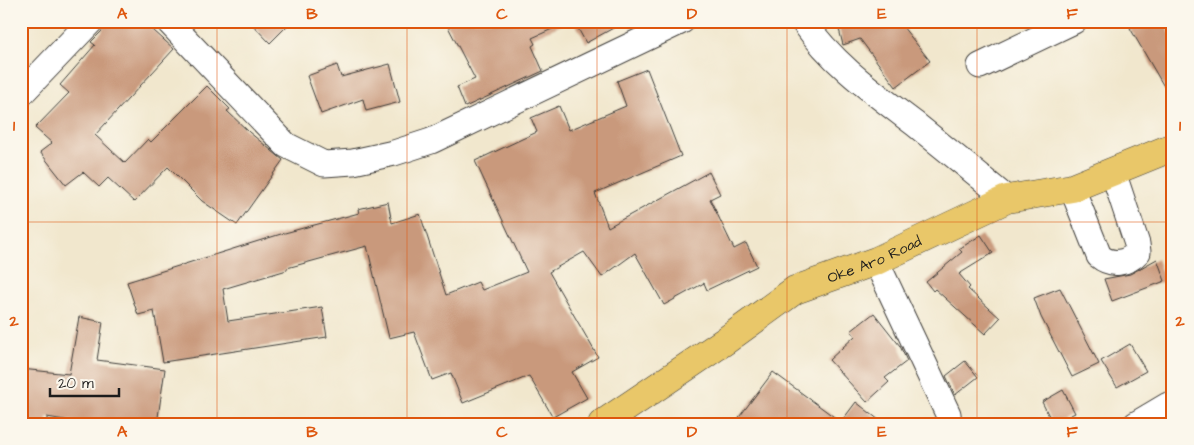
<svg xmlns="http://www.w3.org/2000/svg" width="1194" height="445" viewBox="0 0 1194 445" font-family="'Architects Daughter',sans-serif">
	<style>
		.building { fill: #c9997b }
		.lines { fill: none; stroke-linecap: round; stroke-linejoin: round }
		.minor-casing { stroke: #3c3a37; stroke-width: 27 }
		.major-casing { stroke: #3c3a37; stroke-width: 29 }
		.minor { stroke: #fff; stroke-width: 25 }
		.major { stroke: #e9c769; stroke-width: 28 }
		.grid { fill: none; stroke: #de560d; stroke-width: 1; stroke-opacity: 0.55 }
		.labels { text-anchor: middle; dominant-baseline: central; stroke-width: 5; stroke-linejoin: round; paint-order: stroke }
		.street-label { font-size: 15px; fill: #1c1c1c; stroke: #fbf7ec }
		.neatline { fill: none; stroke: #de560d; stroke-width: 2 }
		.grid-label { font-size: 16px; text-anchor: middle; font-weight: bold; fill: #de560d }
	</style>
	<rect width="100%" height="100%" fill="#fbf7ec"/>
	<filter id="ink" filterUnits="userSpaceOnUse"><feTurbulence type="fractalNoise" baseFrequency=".02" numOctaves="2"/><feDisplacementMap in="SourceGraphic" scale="10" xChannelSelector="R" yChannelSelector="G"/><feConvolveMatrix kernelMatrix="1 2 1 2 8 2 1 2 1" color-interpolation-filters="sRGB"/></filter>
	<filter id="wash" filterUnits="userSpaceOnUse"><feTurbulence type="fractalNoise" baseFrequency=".0096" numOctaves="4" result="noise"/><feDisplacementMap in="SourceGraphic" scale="20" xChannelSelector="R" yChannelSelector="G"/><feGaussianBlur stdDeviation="1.12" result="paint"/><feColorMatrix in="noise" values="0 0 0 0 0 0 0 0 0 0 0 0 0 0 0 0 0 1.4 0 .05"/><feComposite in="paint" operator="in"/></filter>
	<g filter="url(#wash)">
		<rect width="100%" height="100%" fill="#f1e7cd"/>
		<g id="blocks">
			<path class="building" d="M105,21h38l31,28 -79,86 30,28 23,-24 3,3 56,-56 23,23 -3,2 22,21 34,28 -46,65 -35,-24 -34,-34 -34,35 -26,-24 -9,9 -16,-15 -17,13 -26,-33 12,-9 -17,-15 34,-35 -9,-8 35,-40 -4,-3 11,-11z
				M249,21h43l-22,22z
				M445,21h125l-38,17 3,6 -3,2 11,25 -78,36 -8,-20 18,-8z
				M574,21h52l-40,22z
				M837,21h68v5l-2,1 27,34 -34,26 -36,-48 -17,6z
				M1142,21h21l10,17v64l-43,-74z
				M390,64l10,38 -34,9 -3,-12 -42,15 -14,-38 30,-11 4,12z
				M647,69l34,87 -86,37 13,34 101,-55 11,22 -10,5 24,50 12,-6 11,23 -50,24 -3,-7 -40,22 -29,-52 -33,24 -18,-25 -35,20 49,85 -26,15 15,26 -34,19 -24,-41 -66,27 -12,-30 -19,7 -18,-48 -25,6 -22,-92 -80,22v2l-64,19 5,32 94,-14 5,30 -164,25 -9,-51 -16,4 -11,-33 154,-48 78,-21 -1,-4 30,-7 4,21 28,-9 26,81 32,-13 4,8 45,-18 -52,-111 62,-29 -6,-14 28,-12 10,24 57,-24 -9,-25z
				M981,235l12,18 -34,21 11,13 -2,2 32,29 -15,16 -50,-45 -2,2 -7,-9 36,-30 -3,-3z
				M1157,259l8,22 -53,20 -8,-22 26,-5z
				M1060,288l39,76 -27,13 -31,-60 -7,-19z
				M874,313l26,33 7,15 -22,17 4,4 -22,20 -38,-42 26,-24 -4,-5z
				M79,317l24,5 -6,38 68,9 -8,55h-69l-41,-7v7h-26v-55l48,5z
				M1130,344l16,27 -29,16 -16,-26z
				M965,361l13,16 -23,18 -9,-19z
				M773,372l68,50 15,-20 28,22h-150z
				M1063,390l12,23 -22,11 -11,-22z"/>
		</g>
	</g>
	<g filter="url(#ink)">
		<use href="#blocks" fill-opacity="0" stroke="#3c3a37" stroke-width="1"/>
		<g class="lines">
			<g class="minor-casing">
				<path id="minor" d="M168,21l118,124 38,19 29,-2 41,-9 37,-12 251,-120
					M803,21c31,44 70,71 112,103 31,25 62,50 92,75
					M980,66l94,-45
					M21,94l70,-73
					M1072,188l27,68c12,10 28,8 39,-4l-1,-8 -24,-72
					M876,261l72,153 1,10
					M1136,424l32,-19h5"/>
			</g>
			<g class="major-casing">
				<g id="major">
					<path id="s1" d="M602,424l123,-83 70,-51 81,-29 131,-62 65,-11 101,-41"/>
				</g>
			</g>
			<use href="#minor" class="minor"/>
			<use href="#major" class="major"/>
		</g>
	</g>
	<path class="grid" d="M217,21v403M407,21v403M597,21v403M787,21v403M977,21v403M21,222h1152"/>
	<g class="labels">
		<g class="street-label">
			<text stroke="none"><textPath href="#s1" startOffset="320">Oke Aro Road</textPath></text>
		</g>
	</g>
	<rect width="1194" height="445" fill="none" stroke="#fbf7ec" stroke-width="55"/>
	<path d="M50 388v8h69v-8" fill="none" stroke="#1c1c1c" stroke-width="2.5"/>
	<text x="58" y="388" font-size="15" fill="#1c1c1c" stroke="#fbf7ec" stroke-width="4" paint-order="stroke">20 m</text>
	<rect x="28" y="28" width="1138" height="390" class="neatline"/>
	<g class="grid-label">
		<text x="122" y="19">A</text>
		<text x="312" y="19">B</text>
		<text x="502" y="19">C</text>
		<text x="692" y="19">D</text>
		<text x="882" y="19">E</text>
		<text x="1072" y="19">F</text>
		<text x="14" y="131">1</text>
		<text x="1180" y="131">1</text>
		<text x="14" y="326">2</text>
		<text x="1180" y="326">2</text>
		<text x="122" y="437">A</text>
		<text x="312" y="437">B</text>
		<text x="502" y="437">C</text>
		<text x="692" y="437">D</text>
		<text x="882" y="437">E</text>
		<text x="1072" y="437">F</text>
	</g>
</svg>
